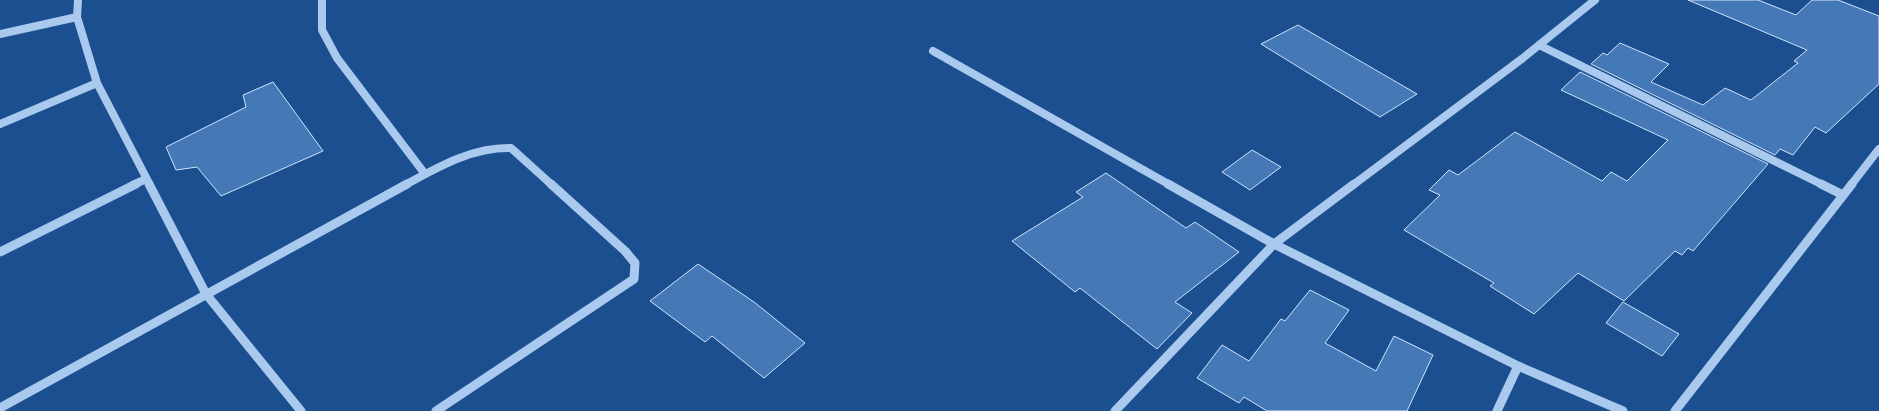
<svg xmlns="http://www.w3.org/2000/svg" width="1879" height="411" viewBox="0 0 1879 411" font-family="Figtree,sans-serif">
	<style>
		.building { fill: #4478b7; stroke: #cfe3fa }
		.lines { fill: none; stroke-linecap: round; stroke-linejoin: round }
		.minor-far1 { stroke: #a9c9ee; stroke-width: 8 }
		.minor { stroke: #a9c9ee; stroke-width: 9 }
	</style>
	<rect width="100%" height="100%" fill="#1b4f8f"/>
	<path class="building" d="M1688,0h70l38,15 16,-15h26l41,16v68l-53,49 -11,-6 -22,28 -13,-6 -5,6 -184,-91 12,-11 4,2 13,-12 49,21 -18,18 52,23 22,-17 26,12 47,-37 -4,-2 13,-11z
		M1298,25l119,69 -37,23 -119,-73z
		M1580,72l188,92 -75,87 -5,-3 -6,7 -7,-4 -51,50 -46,-28 -44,41 -44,-28 4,-3 -90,-53 36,-35 -11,-5 20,-20 9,5 57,-43 87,49 9,-9 16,9 41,-41 -107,-50z
		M273,82l50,69 -102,45 -24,-29 -21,3 -10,-23 80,-40 -3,-12z
		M1252,150l29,17 -31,23 -28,-18z
		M1106,173l80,55 9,-6 44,30 -64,50 17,11 -35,36 -77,-61 -5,4 -63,-51 71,-44 -7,-5z
		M698,264l56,38 51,41 -41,35 -52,-42 -7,6 -55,-41z
		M1310,290l39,20 -24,33 51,28 18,-35 39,19 -26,56h-140l-23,-14 -5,6 -42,-25 25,-33 27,16 32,-42 4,2z
		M1623,302l56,32 -17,22 -56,-33z"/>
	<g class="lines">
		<path class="minor-far1" d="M322,0v30l15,28 88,116
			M77,17l1,-17
			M0,34l77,-17 20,66 53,102
			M1539,45l284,140
			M933,51l237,134
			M0,124l97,-41
			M133,185l13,-6
			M405,185c33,-18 67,-38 106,-37l41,37
			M1353,185l170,-127 72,-58
			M1851,185l28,-36"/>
		<path class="minor" d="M149,184l57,110 95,117
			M1168,184l106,60 244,122 105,45
			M1821,184l22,11
			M0,252l136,-68
			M0,408l407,-224
			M436,411l198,-132 1,-16 -10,-12 -74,-67
			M1115,411l159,-167 80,-60
			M1497,411l21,-45
			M1675,411l177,-227"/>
	</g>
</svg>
